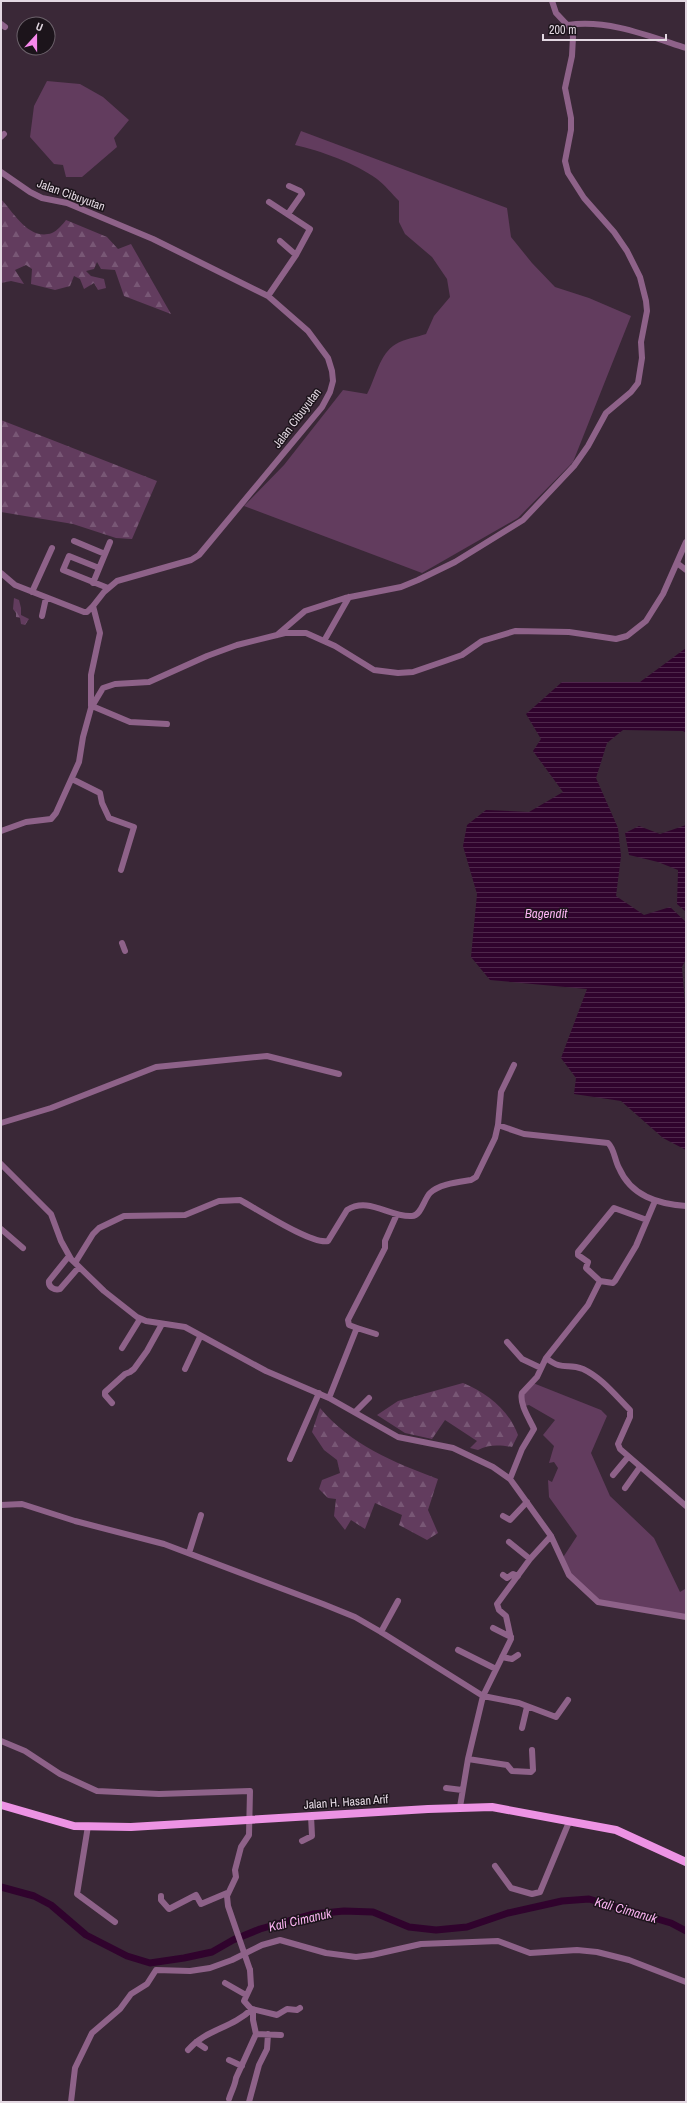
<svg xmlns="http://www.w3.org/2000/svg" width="687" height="2103" viewBox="0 0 687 2103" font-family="'Archivo Narrow',sans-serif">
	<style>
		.green { fill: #623c5e }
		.forest { fill: url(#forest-firs) }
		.water { fill: url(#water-rules) }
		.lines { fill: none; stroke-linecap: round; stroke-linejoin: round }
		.river { stroke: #30032d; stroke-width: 7 }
		.minor { stroke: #8e6289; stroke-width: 6 }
		.major { stroke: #ed93e4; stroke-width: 8 }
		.minor-bridge { stroke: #8e6289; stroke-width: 6 }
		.labels { text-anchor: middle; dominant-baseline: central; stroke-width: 3; stroke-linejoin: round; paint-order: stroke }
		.street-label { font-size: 12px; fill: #e3d8e2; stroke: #1c141b }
		.water-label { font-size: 13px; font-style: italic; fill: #f9b2f0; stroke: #1c141b }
	</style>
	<defs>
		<pattern id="forest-firs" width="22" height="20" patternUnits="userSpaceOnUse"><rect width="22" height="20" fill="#623c5e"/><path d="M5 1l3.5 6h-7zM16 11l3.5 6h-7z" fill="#785775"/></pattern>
		<pattern id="water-rules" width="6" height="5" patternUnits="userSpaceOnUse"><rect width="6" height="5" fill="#30032d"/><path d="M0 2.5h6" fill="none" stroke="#4e274b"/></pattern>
	</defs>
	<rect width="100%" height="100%" fill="#3a2837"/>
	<path class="green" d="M47,81l33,3 23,13 26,23 -15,18 3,9 -35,30h-16l-3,-12 -9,-1 -24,-27 4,-31z
		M301,131l206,77 4,29 21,26 23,24 34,11 42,18 -58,146 -55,56 -96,55 -178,-67 40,-41 59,-75 24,4c9,-16 12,-40 29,-50 8,-5 21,-7 30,-10l8,-18 16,-19 -3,-18 -15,-22 -27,-23 -6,-12v-21c-7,-7 -14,-16 -22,-22 -22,-16 -56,-28 -82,-34z
		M533,1383l68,27 6,6 -16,37 19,43 44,42 26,54 5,-3 1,28 -85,-14 -29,-24 -10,-20 15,-23 -28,-39 -1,-17 4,2 6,-14 -4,-6 -5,1 5,-17 -11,-11 12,-15 -26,-15 -4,1 -2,-14z"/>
	<path class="forest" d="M1,199c13,14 28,42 51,34 5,-2 11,-9 14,-13l41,17 11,12 13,-5 40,70 -47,-18 -9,-26 -14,-1 -4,-7 -3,7 -8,2 5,5 13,3 2,9 -8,2 -4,-7 -10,6 -4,-10 -6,-3 -4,10 -15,4 -24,-6 1,-15 -6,-4 -11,5 9,14 -13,-3 -10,2z
		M1,420l156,61 -25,58 -16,-1 -43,-14 -72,-12z
		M14,598l5,2 2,8v7l8,4 -4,6 -4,-1 -1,-6 -4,-1v-4l-3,-4z
		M463,1383c24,10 46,27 55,52l-6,12c-11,-2 -24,-3 -34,3l-8,-2 7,-7 -32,-21 -13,19 -27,-6 -28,-18 21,-14z
		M320,1408c31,37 73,54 118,71l-10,31 10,23 -11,7 -28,-15 3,-10 -27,-12 -10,26 -14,-9 -6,10 -11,-14 2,-17 -8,-1 -9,-9 3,-9 18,-7 -3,-13 -13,-10 -12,-18z"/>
	<path class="water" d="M686,648v85l-3,-2 -60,-1 -16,13 -11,35 22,50 3,28 -5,40 28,19 26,-8 16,15v37l-4,8 4,50v133l-23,-12 -42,-37 -47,-7 2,-16 -15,-20 26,-69 -97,-9 -19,-23 6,-63 -14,-48 4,-21 19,-15 43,2 34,-20 -30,-41 8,-12 -15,-25 36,-32h78z
		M686,825v87l-9,-8 1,-34 -20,-8 -29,-7 -4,-22 14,-7 21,8z"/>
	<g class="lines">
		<path class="river" d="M1,1887l33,9 17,9 35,30 41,21 23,7 34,-5 28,-6 21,-12 27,-11 53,-15 31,-3 29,1 36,15 27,3 31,-3 41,-14 54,-12 27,-2 82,24 15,8"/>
		<path class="minor" d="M1,24l4,3
			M568,25c40,-6 81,11 118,23
			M1,137l3,-3
			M1,172l29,20 12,6 25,5 86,36 115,57 40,35 20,27 4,13 1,10 -3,11 -8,15 -123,148 -8,5 -74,21 -13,11 -11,14 7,27 -9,42v31
			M288,214l14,-20 -2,-3 -11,-5
			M280,241l16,14
			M268,296l28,-41 14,-26 -41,-27
			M74,541l31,13
			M677,563l9,7
			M99,568l-30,-12 -6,14 45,18
			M1,573l14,12 69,27h3l6,-6
			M93,583l17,-41
			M32,592l20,-44
			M42,616l4,-18
			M277,635l28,-24 40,-13 56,-11 17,-7 37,-18 68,-42 51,-54 14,-20 18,-33 25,-21 7,-9 4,-25 -1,-16 6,-31 -1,-10 -6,-24 -13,-26 -13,-19 -30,-34 -16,-25 -3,-12 6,-31v-12l-6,-30 7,-32 1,-19 -1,-7 -16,-17 -4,-12
			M324,641l25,-44
			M92,706l38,16 37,2
			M72,779l28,14 2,10 7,15 25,9 -13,43
			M1,831l25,-9 25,-3 5,-6 23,-51 4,-25 8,-29 12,-20 12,-4 34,-2 58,-26 30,-11 48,-12h21l29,13 39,24 24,3 15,-1 32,-11 17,-6 20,-14 33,-10 54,1 47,7 11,-3 19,-15 17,-27 23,-52
			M122,943l3,8
			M1,1123l50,-15 105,-41 111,-11 72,18
			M498,1125l3,-33 13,-27
			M1,1164l50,50 10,27 10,18 33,32 33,26 9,4 39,6 81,44 63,27 69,39 55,11 40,19 17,12 8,11 33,46 18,39 29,27 88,15
			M1,1229l22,19
			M69,1256l-20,25c-1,6 6,10 11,8l19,-22
			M75,1263l18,-29 6,-6 25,-12 61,-1 34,-14 21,-1c17,9 72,45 88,41l19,-31c22,-14 43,8 65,6 9,0 12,-17 18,-23 9,-9 29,-11 41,-13l5,-3 19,-39 3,-13 26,9 84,9c6,5 7,18 11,25 12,28 39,36 67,38
			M600,1281l-14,-13 2,-6 -10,-7v-3l36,-44 33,12
			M357,1328l19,6
			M507,1342l15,17 19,9
			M122,1348l18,-29
			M546,1358c18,14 21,4 37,11 19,9 32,26 47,41v7l-12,27 2,5 66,57
			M185,1369l15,-32
			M329,1398l27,-68 1,-2 -8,-3 -1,-5 37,-72v-7l12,-27
			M112,1403l-7,-8v-3l20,-18 5,-2 4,-3 13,-18 15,-27
			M355,1412l14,-14
			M290,1459l29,-66
			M613,1475l15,-18
			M510,1479l12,-30 12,-20c-4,-9 -15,-25 -12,-36l15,-16 9,-19 42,-53 12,-24 13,2 2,-2 21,-35 19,-45
			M625,1488l15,-21
			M1,1505l21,-1 53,17 89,23 159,60 32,13 26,15 102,64 -15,63 -8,48
			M503,1516l7,4 17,-18
			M551,1536l-21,23 -33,45 2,6 7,6 5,23 -28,57 36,7 37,14 12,-17
			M509,1542l21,17
			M189,1553l12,-38
			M503,1575l4,3 6,-4 5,2
			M493,1628l18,9
			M381,1632l17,-31
			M458,1650l38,19
			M502,1657l10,2 6,-4
			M522,1728l5,-21
			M1,1741l24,10 35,23 37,17 62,3 91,-3 -1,44 -8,12 -6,23 1,7 -9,19
			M468,1759l39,6 5,6 19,1 2,-2 -1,-20
			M446,1788l16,2
			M88,1826l-11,68 38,28
			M302,1841l10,-5 -1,-20
			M495,1866l16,22 21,6 8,-2 29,-70
			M161,1896v4l8,9 27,-14 5,9 26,-11
			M225,1983l21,12
			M256,2034l25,1
			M196,2042l9,6
			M188,2050c18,-21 43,-21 64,-41l25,6 10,-6 10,1 3,-2
			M229,2060l13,6
			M229,2099c2,-7 6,-13 7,-21l20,-44 -3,-14v-9l-9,-10 7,-15 -1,-16
			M71,2102l4,-34 17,-35 28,-24 11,-15 16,-10 9,-14 34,1 20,-3 22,-8 30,-15 18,-5 46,13 30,4 16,-2 49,-11 77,-3 32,12 47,-3 20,2 32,8 57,22
			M249,2102l10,-37 8,-16 1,-15"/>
		<path class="major" d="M1,1805l73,21 57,1 297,-18 64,-2 124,23 70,32"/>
		<path class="minor-bridge" d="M227,1896l1,10 22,64"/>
	</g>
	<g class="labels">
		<g class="street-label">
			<text transform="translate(71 195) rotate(20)">Jalan Cibuyutan</text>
			<text transform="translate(297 418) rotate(-53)">Jalan Cibuyutan</text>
			<text transform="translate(346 1802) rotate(-4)">Jalan H. Hasan Arif</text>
		</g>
		<g class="water-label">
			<text x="546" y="913">Bagendit</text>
			<text transform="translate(626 1910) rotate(16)">Kali Cimanuk</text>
			<text transform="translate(300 1920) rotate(-13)">Kali Cimanuk</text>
		</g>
	</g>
	<rect width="687" height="2103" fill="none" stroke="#e3d8e2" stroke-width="4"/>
	<g transform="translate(36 36) rotate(21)"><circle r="19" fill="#1c141b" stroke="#6c626b"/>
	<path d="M0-3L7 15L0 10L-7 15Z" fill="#f788ec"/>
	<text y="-6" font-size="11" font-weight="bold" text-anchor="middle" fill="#e3d8e2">U</text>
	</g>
	<path d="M543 34v6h123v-6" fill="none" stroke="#e3d8e2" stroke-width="2"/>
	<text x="549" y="34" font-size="12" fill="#e3d8e2" stroke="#1c141b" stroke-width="3" paint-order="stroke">200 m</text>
</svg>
